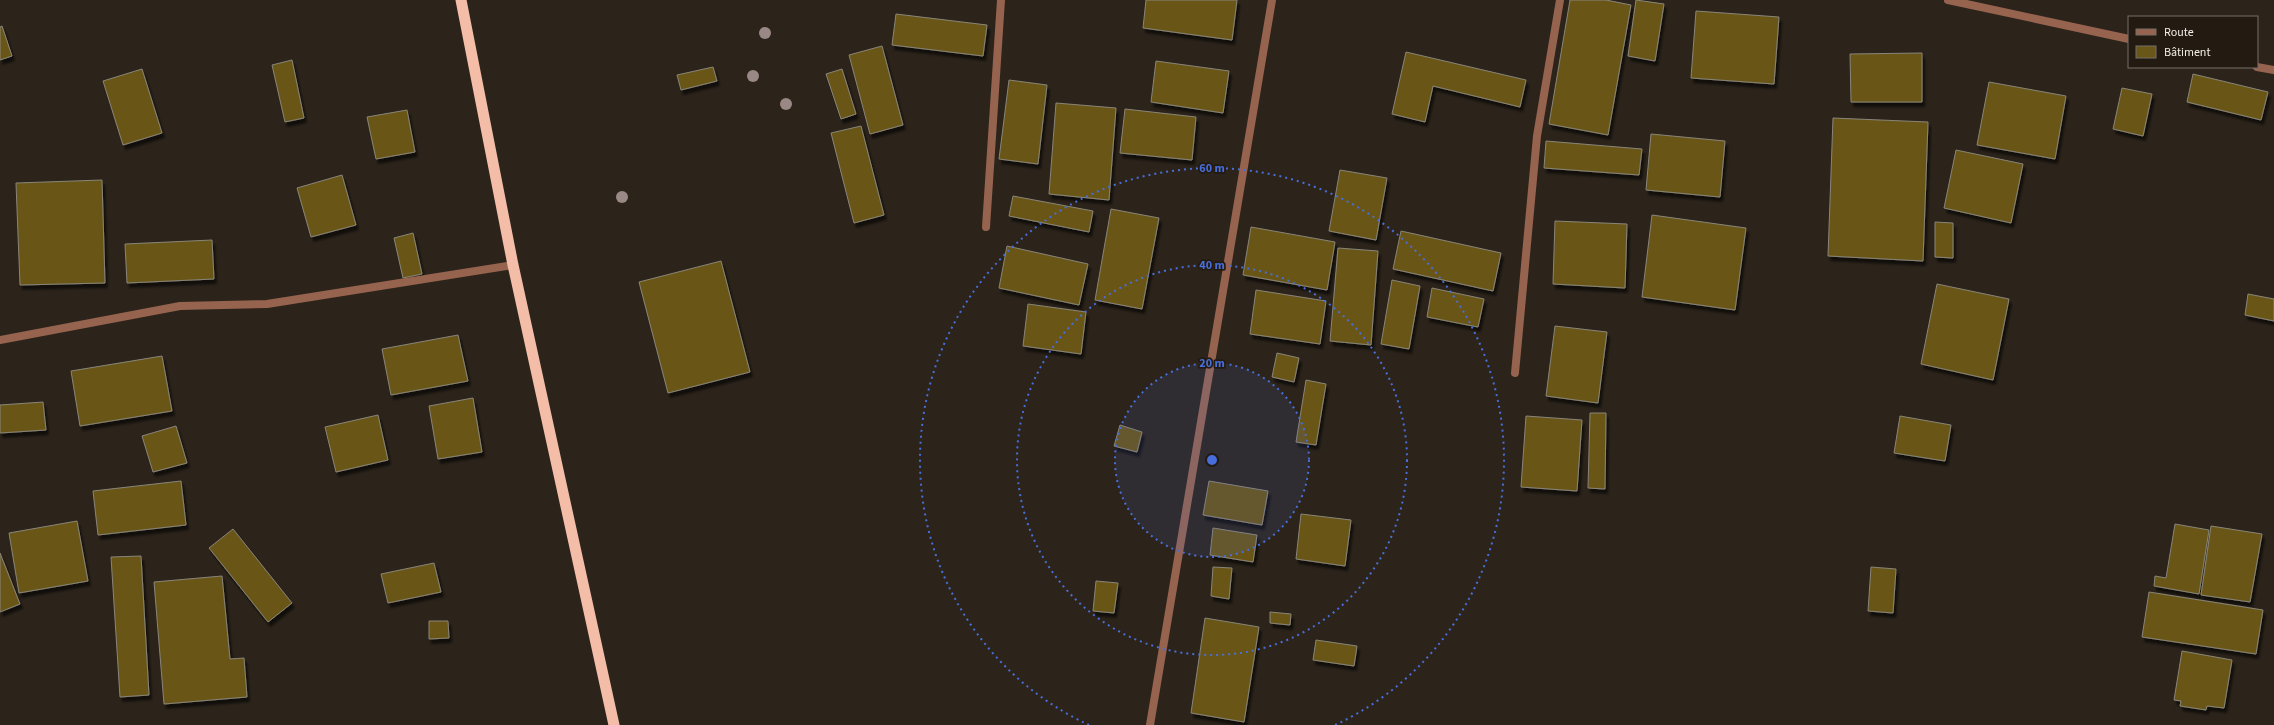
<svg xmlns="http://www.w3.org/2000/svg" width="2274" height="725" viewBox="0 0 2274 725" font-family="'Source Sans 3',sans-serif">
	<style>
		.building { fill: #695719; stroke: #898578; filter: url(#shadow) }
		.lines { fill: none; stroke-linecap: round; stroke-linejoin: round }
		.service { stroke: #96634f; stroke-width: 8 }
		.minor { stroke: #96634f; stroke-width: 8 }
		.trunk { stroke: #f4bda8; stroke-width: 11 }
		.tree { fill: #998885 }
		.ring { fill: none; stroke: #486edb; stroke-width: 2; stroke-dasharray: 2 4 }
		.centre { fill: #486edb; stroke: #231b12; stroke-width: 2 }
		.ring-label { font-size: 12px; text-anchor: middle; font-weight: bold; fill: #486edb; stroke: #231b12; stroke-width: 3.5; stroke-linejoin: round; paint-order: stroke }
	</style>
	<defs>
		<filter id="shadow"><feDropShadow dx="2.5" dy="4.5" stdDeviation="1" flood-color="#0009"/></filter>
	</defs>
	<rect width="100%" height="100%" fill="#2c241b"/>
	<path class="building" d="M1146,0h91l-5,40 -89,-12z
		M1570,0h36l25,5 -23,130 -59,-11z
		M1636,0l28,4 -9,57 -27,-5z
		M1696,11l83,6 -5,67 -83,-6z
		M896,14l91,11 -4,31 -91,-11z
		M2,26l10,30 -12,4v-33z
		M882,46l21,79 -33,9 -21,-79z
		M1406,52l120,28 -6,27 -87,-21 -8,36 -33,-8z
		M1922,53v49h-71l-1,-48z
		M292,60l12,58 -19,4 -13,-57z
		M1156,61l73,10 -6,42 -72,-11z
		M713,67l4,14 -36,9 -4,-15z
		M142,69l20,64 -39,12 -20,-64z
		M842,69l14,45 -15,5 -15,-45z
		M2193,74l75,18 -7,28 -74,-18z
		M1009,80l38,5 -9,79 -39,-5z
		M1989,82l77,14 -11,63 -78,-14z
		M2122,88l30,6 -9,42 -30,-7z
		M1056,103l60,5 -7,92 -60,-6z
		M1125,109l71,8 -4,43 -72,-7z
		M407,110l8,42 -39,7 -9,-42z
		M1833,118l95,4 -5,139 -95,-5z
		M861,126l23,89 -30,8 -23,-90z
		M1651,134l74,7 -5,56 -74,-7z
		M1546,141l96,8 -3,26 -95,-7z
		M1956,150l67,14 -12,59 -67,-15z
		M1340,170l47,8 -11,62 -47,-9z
		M342,175l14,50 -45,12 -14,-49z
		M102,180l3,103 -85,2 -4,-102z
		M1013,196l80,15 -4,21 -80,-16z
		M1111,209l48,9 -17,91 -47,-9z
		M1652,215l94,13 -11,82 -93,-13z
		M1555,221l72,3 -2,64 -72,-4z
		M1935,222l18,1v35l-18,-1z
		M1251,227l84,15 -8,48 -84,-15z
		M1401,231l100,22 -8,38 -100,-22z
		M413,233l9,41 -19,4 -9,-40z
		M212,240l2,39 -87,4 -2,-39z
		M1007,246l81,18 -9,41 -80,-17z
		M1338,248l40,3 -7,94 -41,-4z
		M721,261l29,111 -82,21 -29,-111z
		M1392,280l28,6 -11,63 -28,-5z
		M1937,284l72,15 -16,81 -72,-16z
		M1432,288l52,11 -6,28 -51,-10z
		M1256,290l70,11 -6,43 -70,-10z
		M2248,294l26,5v22l-29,-6z
		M1028,304l58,8 -5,42 -58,-8z
		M1555,326l52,6 -9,71 -52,-7z
		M458,335l10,46 -77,14 -9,-46z
		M1277,353l22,5 -5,24 -22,-5z
		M162,356l10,55 -92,15 -9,-55z
		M1306,380l20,4 -10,61 -20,-3z
		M473,398l9,54 -44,7 -9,-53z
		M43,402l3,28 -46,3v-28z
		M1590,413h16l-1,76 -17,-1z
		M378,415l10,45 -52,12 -11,-45z
		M1526,416l56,4 -5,71 -56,-4z
		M1900,416l51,9 -6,36 -51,-8z
		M1120,425l22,7 -5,20 -23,-6z
		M176,426l11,37 -34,9 -11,-36z
		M181,481l5,44 -88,10 -5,-44z
		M1209,481l59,10 -6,34 -59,-10z
		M1301,514l50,6 -6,46 -49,-7z
		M77,521l11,60 -69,12 -10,-60z
		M2175,524l34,6 -10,64 -45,-8 1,-10 11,2z
		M2211,526l51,8 -12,68 -49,-7z
		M1213,528l44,7 -4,27 -43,-7z
		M233,529l59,74 -24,19 -59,-74z
		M0,553l20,51 -20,8z
		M141,556l8,139 -29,2 -9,-140z
		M434,563l7,29 -53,11 -7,-29z
		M1213,567l19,1 -3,31 -18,-3z
		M1871,567l25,2 -3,44 -25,-2z
		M222,576l8,83 14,-1 3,39 -83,7 -10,-122z
		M1096,581l22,2 -4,30 -21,-2z
		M2149,592l114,18 -7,44 -114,-17z
		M1270,612l21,2 -1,11 -20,-2z
		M1205,618l54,9 -15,95 -53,-9z
		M429,621h19l1,17 -20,1z
		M1316,640l41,6 -3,20 -41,-6z
		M2182,651l50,9 -8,48 -17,-2 -1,4 -26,-4 1,-5 -7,-1z"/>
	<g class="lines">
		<path class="service" d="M986,227l15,-227"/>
		<path class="minor" d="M1948,0l181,39
			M2257,67l17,3
			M0,340l180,-34 87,-2 246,-39
			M1515,373l22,-237 23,-136
			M1150,725l122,-725"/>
		<path class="trunk" d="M461,0l52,265 101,460"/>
	</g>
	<g class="tree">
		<circle cx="765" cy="33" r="6"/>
		<circle cx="753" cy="76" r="6"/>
		<circle cx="786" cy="104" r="6"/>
		<circle cx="622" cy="197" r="6"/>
	</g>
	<circle cx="1212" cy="460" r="97" fill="#486edb" fill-opacity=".12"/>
	<g class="ring">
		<circle cx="1212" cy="460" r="97"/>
		<circle cx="1212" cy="460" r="195"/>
		<path d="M1089 725A292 292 0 1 1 1335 725"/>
	</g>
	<circle cx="1212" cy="460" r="6" class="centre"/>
	<g class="ring-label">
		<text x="1212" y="172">60 m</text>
		<text x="1212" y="269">40 m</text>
		<text x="1212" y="367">20 m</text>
	</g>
	<rect x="2128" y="16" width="130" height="52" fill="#231b12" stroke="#776f68"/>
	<rect x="2136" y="29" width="20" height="6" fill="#96634f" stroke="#776f68"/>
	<text x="2164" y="36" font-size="12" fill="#f4eee8">Route</text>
	<rect x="2136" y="46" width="20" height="12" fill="#695719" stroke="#776f68"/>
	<text x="2164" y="56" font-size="12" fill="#f4eee8">Bâtiment</text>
</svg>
